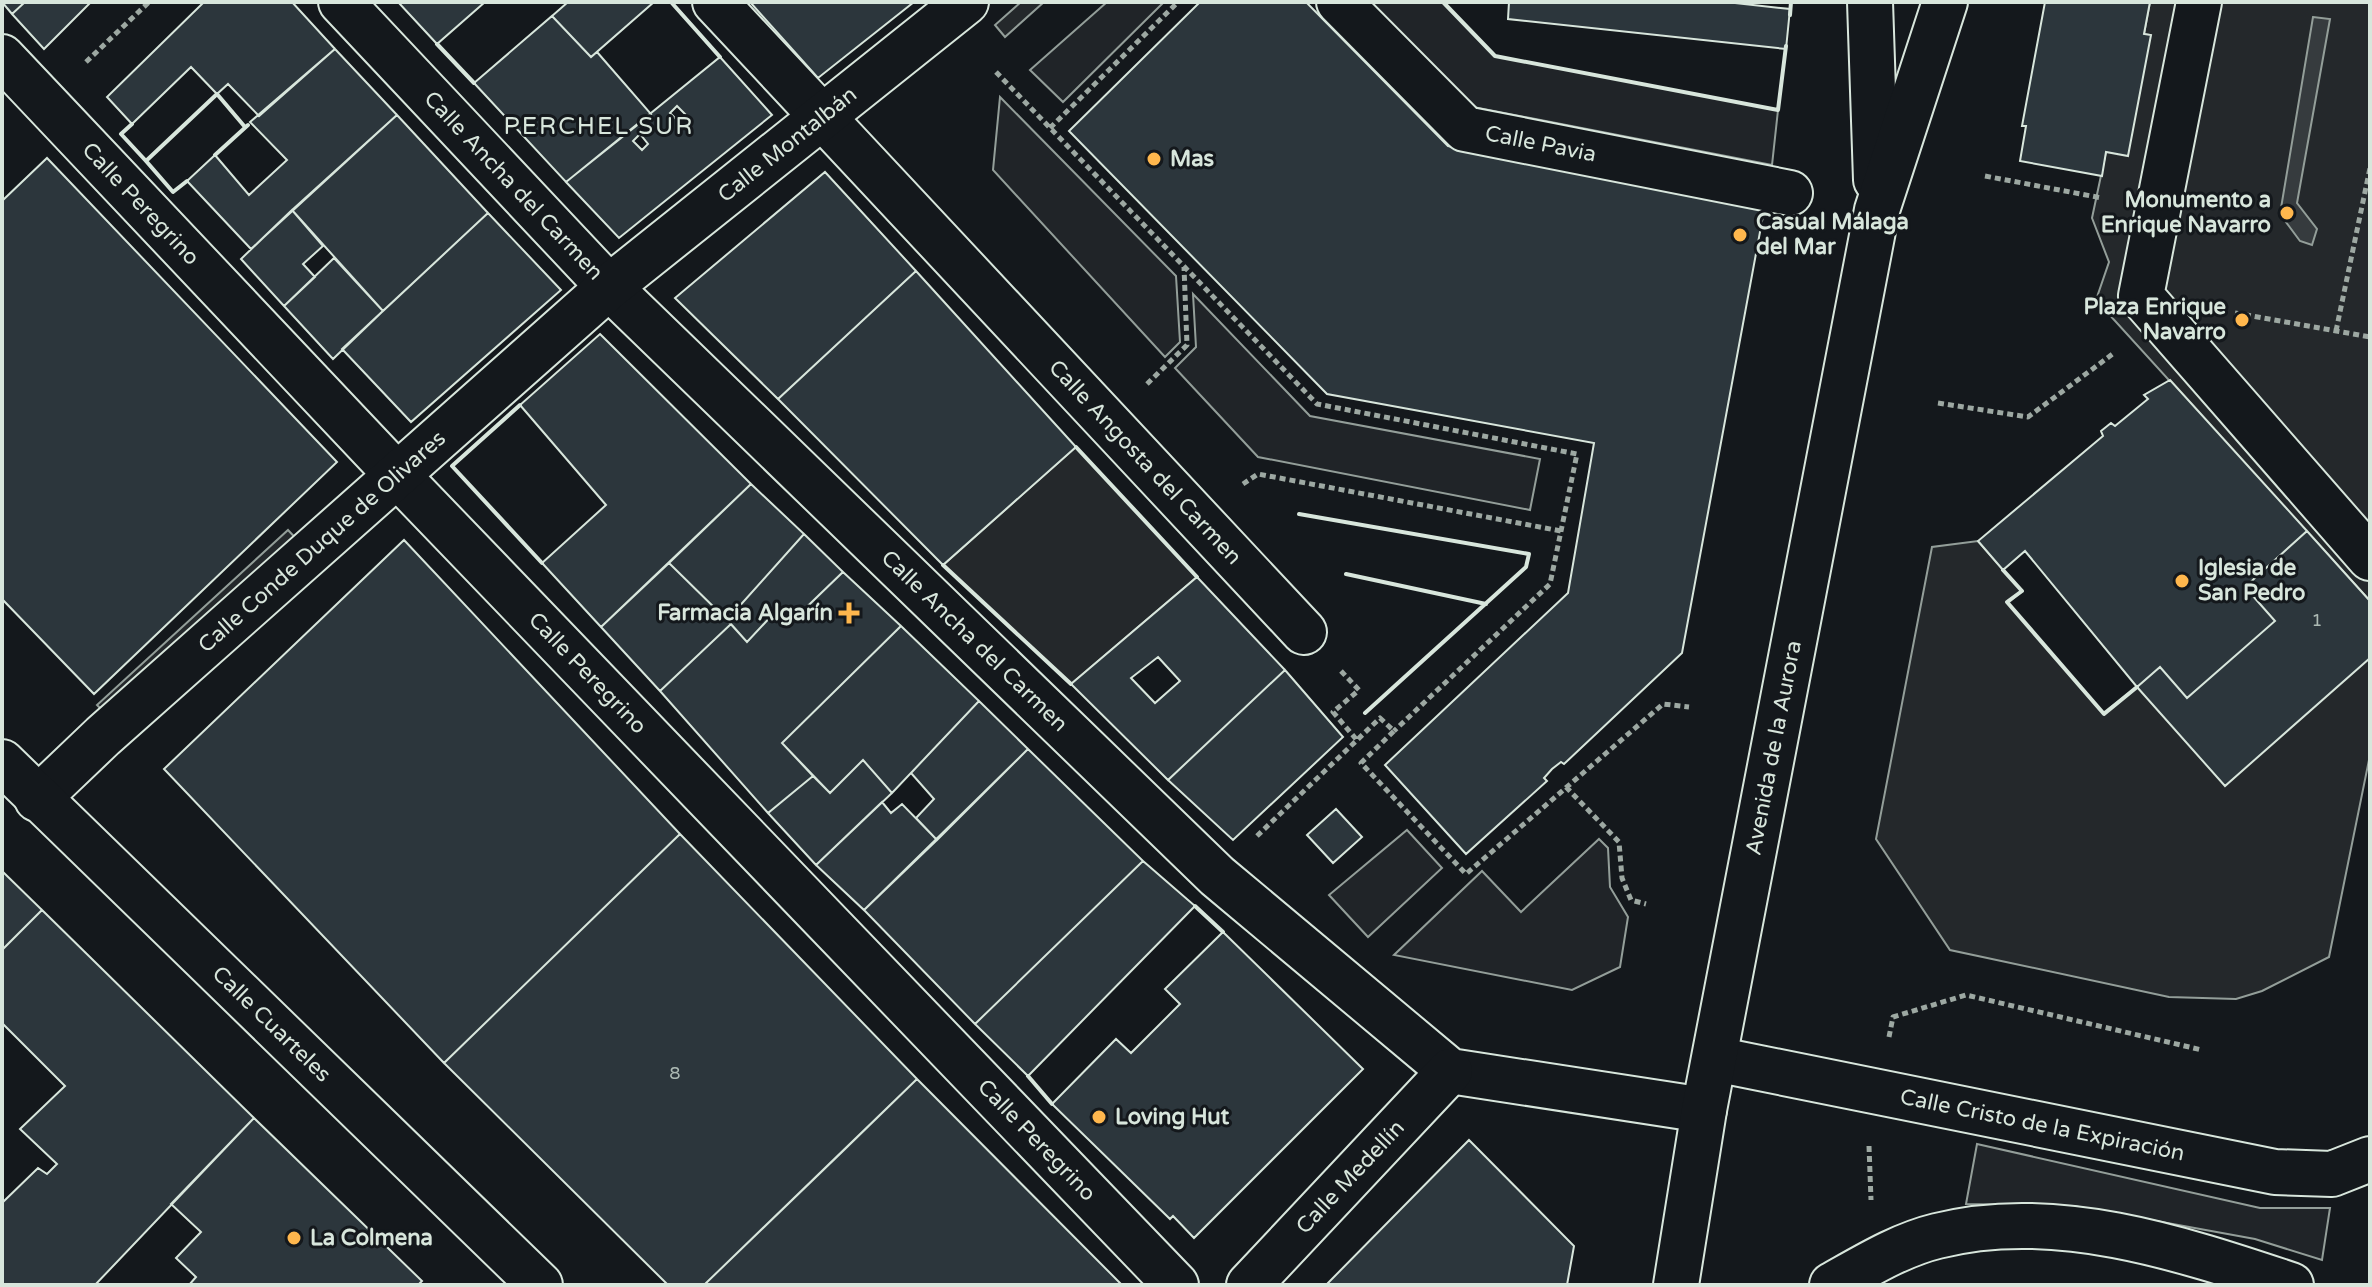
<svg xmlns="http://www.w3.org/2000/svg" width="2372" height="1287" viewBox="0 0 2372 1287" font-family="'Varela Round',sans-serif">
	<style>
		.green { fill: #202428; stroke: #939e99; stroke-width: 2 }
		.parking { fill: #24282b; stroke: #939e99; stroke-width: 2 }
		.water { fill: #363b3e; stroke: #939e99; stroke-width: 2 }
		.building { fill: #2c363c; stroke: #d8e6dc; stroke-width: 2; fill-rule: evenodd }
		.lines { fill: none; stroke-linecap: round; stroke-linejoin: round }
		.minor-casing { stroke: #d8e6dc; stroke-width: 48 }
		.major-casing { stroke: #d8e6dc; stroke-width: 48 }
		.path { stroke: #9da8a2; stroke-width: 5; stroke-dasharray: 6 4; stroke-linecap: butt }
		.minor { stroke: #14181c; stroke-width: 44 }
		.major { stroke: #14181c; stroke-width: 44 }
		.wall { stroke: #d8e6dc; stroke-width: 4 }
		.poi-dot { fill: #ffb74d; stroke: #14181c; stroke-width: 3 }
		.labels { text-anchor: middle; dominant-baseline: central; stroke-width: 6; stroke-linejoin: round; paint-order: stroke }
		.number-label { font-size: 18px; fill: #adbab4 }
		.street-label { font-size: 22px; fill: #d8e6dc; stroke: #14181c }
		.poi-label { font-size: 22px; font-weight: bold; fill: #d8e6dc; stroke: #14181c; text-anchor: start }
		.neighbourhood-label { font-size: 24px; letter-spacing: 2px; fill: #d8e6dc; stroke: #14181c }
	</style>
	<rect width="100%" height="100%" fill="#14181c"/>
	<path class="green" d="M1107,2h57l-101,100 -33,-32z
		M1364,2h79l52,54 283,54 -6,55 -304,-59z
		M1000,97l176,179 4,66 -15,15 -172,-187z
		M1193,294l117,122 230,43 -10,51 -272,-53 -83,-89 21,-21z
		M1407,830l35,38 -74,69 -39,-42z
		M1599,839l9,9 2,39 18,30 -8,50 -48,23 -178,-35 88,-84 39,41z
		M1977,1144l283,64h70l-8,52 -67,-21 -181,-33 -108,-2z"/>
	<path class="parking" d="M1021,2h23l-39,35 -10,-12z
		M2150,2h220v599l-274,-301 13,-38 -17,-44 14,-66 44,-117 -6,-1z
		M1076,447l121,130 -126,107 -128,-119z
		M288,530l14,15 -191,174 -14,-14z
		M1978,541l44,50 -14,12 95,110 34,-26 233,-29v97l-41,202 -67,34 -26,8 -67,-2 -219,-47 -74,-111 56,-292z"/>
	<path class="water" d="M2313,17l17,2 -33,184 20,26 -5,16 -12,-4 -20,-27z"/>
	<path class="building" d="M2,2h23l-13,12z
		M25,2h66l-47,47 -32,-35z
		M204,2h88l43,47 -76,67 -31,-32 -11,10 -26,-27 -59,57 -25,-27z
		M398,2h87l-48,42z
		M568,2h86l-63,55 -39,-41z
		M750,2h164l-96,76z
		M1200,2h106l142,144 317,59 -83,448 -118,111 -3,-2 -9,7 -8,9 3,3 -81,73 -81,-89 183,-172 26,-150 -267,-49 -258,-263z
		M1509,2h217l64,7 -4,40 -278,-30z
		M2045,2h105l-6,32 7,1 -23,121 -22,-4 -4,24 -82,-15 6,-35h-4z
		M552,16l39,41 6,-5 54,62 -85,68 -92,-99z
		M335,49l62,66 -146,134 -64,-68 28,-26 34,40 38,-35 -37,-38z
		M720,57l52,58 -153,123 -53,-56zM677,106l8,8 -7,7 -8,-8zM640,134l8,10 -6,6 -9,-9z
		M397,115l91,98 -105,98 -91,-101z
		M47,158l290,304 -243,232 -92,-95v-398z
		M825,172l91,99 -138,128 -103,-101z
		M292,210l31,36 -20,18 12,13 -31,29 -43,-47z
		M488,213l73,77 -150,132 -69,-73z
		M334,258l49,53 -50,48 -49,-53z
		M916,271l160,176 -133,118 -165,-166z
		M600,334l151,150 -150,143 -59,-64 64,-58 -86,-100z
		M2170,380l137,151 -62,56 30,34 -88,77 -27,-31 -23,20 -112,-136 -22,19 -25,-29 125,-105 -2,-5 10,-8 4,3 33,-27 -4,-4z
		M751,484l53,50 -77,86 -58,-57z
		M2307,531l63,70v57l-145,128 -88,-99 23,-20 27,31 88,-77 -30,-34z
		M804,534l39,38 -55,53 -13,-13 -28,30 -20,-22z
		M404,540l276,294 -236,229 -280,-294z
		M669,563l62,61 -71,67 -59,-64z
		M843,572l58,54 -119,117 31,33 -45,37 -108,-122 71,-67 16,18 28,-30 13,13z
		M1197,577l88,93 -117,110 -97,-96zM1158,657l22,24 -25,22 -24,-25z
		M901,626l78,75 -87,92 -29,-33 -33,33 -48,-50z
		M1285,670l58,67 -110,103 -65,-60z
		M979,701l49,48 -91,91 -21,-22 18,-19 -23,-26z
		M1028,749l115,112 -168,163 -111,-114z
		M863,760l29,33 -76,72 -48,-52 45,-37 17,17z
		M882,802l9,11 11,-9 35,36 -73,70 -48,-45z
		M1336,809l26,28 -29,26 -26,-28z
		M680,834l237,245 -213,206h-36l-224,-222z
		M1143,861l52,45 -167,170 -53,-52z
		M2,871l40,39 -40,40z
		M42,910l212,208 -159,167h-93v-82l36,-35 9,6 10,-10 -37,-35 45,-43 -63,-63v-73z
		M1223,932l140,137 -169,169 -21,-22 -3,3 -118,-115 64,-65 15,14 49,-49 -15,-15z
		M917,1079l205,206h-418l139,-134z
		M254,1118l168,163 -4,4h-229l7,-8 -20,-19 25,-26 -30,-28z
		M1469,1140l105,106 -7,39h-241z"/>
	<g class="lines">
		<g class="minor-casing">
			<g id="minor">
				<path id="s1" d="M341,2l268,285 608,589 233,195 254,39"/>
				<path id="s2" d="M715,2l589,630"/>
				<path id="s3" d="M1339,2l126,127 325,64"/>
				<path d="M2199,2l-58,294 229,262"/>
				<path id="s4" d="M2,57l395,418 779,810"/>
				<path id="s5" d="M37,799l66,-63 506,-449 357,-285"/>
				<path id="s6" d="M1715,1059l560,113 57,2 38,-15"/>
				<path id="s7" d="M1249,1285l201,-214"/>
			</g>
		</g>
		<g class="major-casing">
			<g id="major">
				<path d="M1870,2l6,178"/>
				<path id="s8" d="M2,762l538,523"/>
				<path id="s9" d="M1676,1285l28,-175 173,-900 68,-208"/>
				<path d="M1832,1285c34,-19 68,-40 105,-49 117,-30 243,12 354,49"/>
			</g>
		</g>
		<path class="path" d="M86,62l63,-60
			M996,72l321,332 260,50 -27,130 -156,147
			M1050,128l128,-126
			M1985,176l117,22
			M2235,313l135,24
			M2336,331l34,-163
			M1147,384l40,-39 -3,-78
			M1938,403l90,14 86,-64
			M1243,484l15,-10 303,57
			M1341,671l18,19 -26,22 23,27
			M1566,787l53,55 3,36 9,22 15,4
			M1257,836l123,-118 14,13 -33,32 105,111 197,-170 26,3
			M1889,1037l4,-20 73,-22 236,55
			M1869,1146l2,54"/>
		<use href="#minor" class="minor"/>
		<use href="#major" class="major"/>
		<path class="wall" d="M671,2l49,55
			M1443,2l52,54 283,54 8,-64
			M1790,15l1,-13
			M437,44l37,39
			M132,124l-11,10 25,27
			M215,155l33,-30
			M187,181l-14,11 -27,-31 71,-67 28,33
			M520,405l-68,61 90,97
			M1076,447l121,130
			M1299,514l230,40 -3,13 -161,146
			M943,565l128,119
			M2003,570l19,21 -15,11 97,112 33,-27
			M1346,574l140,30
			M1195,906l28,26
			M1028,1076l24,28"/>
	</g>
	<g class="poi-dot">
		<circle cx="1154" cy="159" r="8"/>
		<circle cx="2287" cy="213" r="8"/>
		<circle cx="1740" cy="235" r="8"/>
		<circle cx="2242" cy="320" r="8"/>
		<circle cx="2182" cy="581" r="8"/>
		<path d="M845 601h8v8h8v8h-8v8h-8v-8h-8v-8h8z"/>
		<circle cx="1099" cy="1117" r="8"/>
		<circle cx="294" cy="1238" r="8"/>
	</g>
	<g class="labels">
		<g class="number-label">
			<text x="2317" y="620">1</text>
			<text x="675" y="1073">8</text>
		</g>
		<g class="street-label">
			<text stroke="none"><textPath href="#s3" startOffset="256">Calle Pavia</textPath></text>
			<text stroke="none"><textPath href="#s5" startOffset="996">Calle Montalbán</textPath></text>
			<text stroke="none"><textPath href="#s1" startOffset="252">Calle Ancha del Carmen</textPath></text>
			<text stroke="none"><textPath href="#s4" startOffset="202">Calle Peregrino</textPath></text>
			<text stroke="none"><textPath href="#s2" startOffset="630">Calle Angosta del Carmen</textPath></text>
			<text stroke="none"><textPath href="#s5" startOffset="384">Calle Conde Duque de Olivares</textPath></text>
			<text stroke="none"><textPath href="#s1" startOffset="900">Calle Ancha del Carmen</textPath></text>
			<text stroke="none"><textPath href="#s4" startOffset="850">Calle Peregrino</textPath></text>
			<text stroke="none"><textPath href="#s9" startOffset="546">Avenida de la Aurora</textPath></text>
			<text stroke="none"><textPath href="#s8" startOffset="376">Calle Cuarteles</textPath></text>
			<text stroke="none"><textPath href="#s6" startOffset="334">Calle Cristo de la Expiración</textPath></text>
			<text stroke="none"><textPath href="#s4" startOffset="1498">Calle Peregrino</textPath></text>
			<text stroke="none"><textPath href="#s7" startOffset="148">Calle Medellín</textPath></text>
		</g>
		<g class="poi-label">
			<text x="1170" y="159">Mas</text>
			<text x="2271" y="200" text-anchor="end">Monumento a<tspan x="2271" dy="25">Enrique Navarro</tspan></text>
			<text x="1756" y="222">Casual Málaga<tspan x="1756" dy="25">del Mar</tspan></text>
			<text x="2226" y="307" text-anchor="end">Plaza Enrique<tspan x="2226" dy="25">Navarro</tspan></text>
			<text x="2198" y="568">Iglesia de<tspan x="2198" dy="25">San Pedro</tspan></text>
			<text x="833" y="613" text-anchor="end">Farmacia Algarín</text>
			<text x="1115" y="1117">Loving Hut</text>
			<text x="310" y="1238">La Colmena</text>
		</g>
		<g class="neighbourhood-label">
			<text x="599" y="126">PERCHEL SUR</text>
		</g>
	</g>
	<rect width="2372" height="1287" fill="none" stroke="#d8e6dc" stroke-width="8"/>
</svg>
